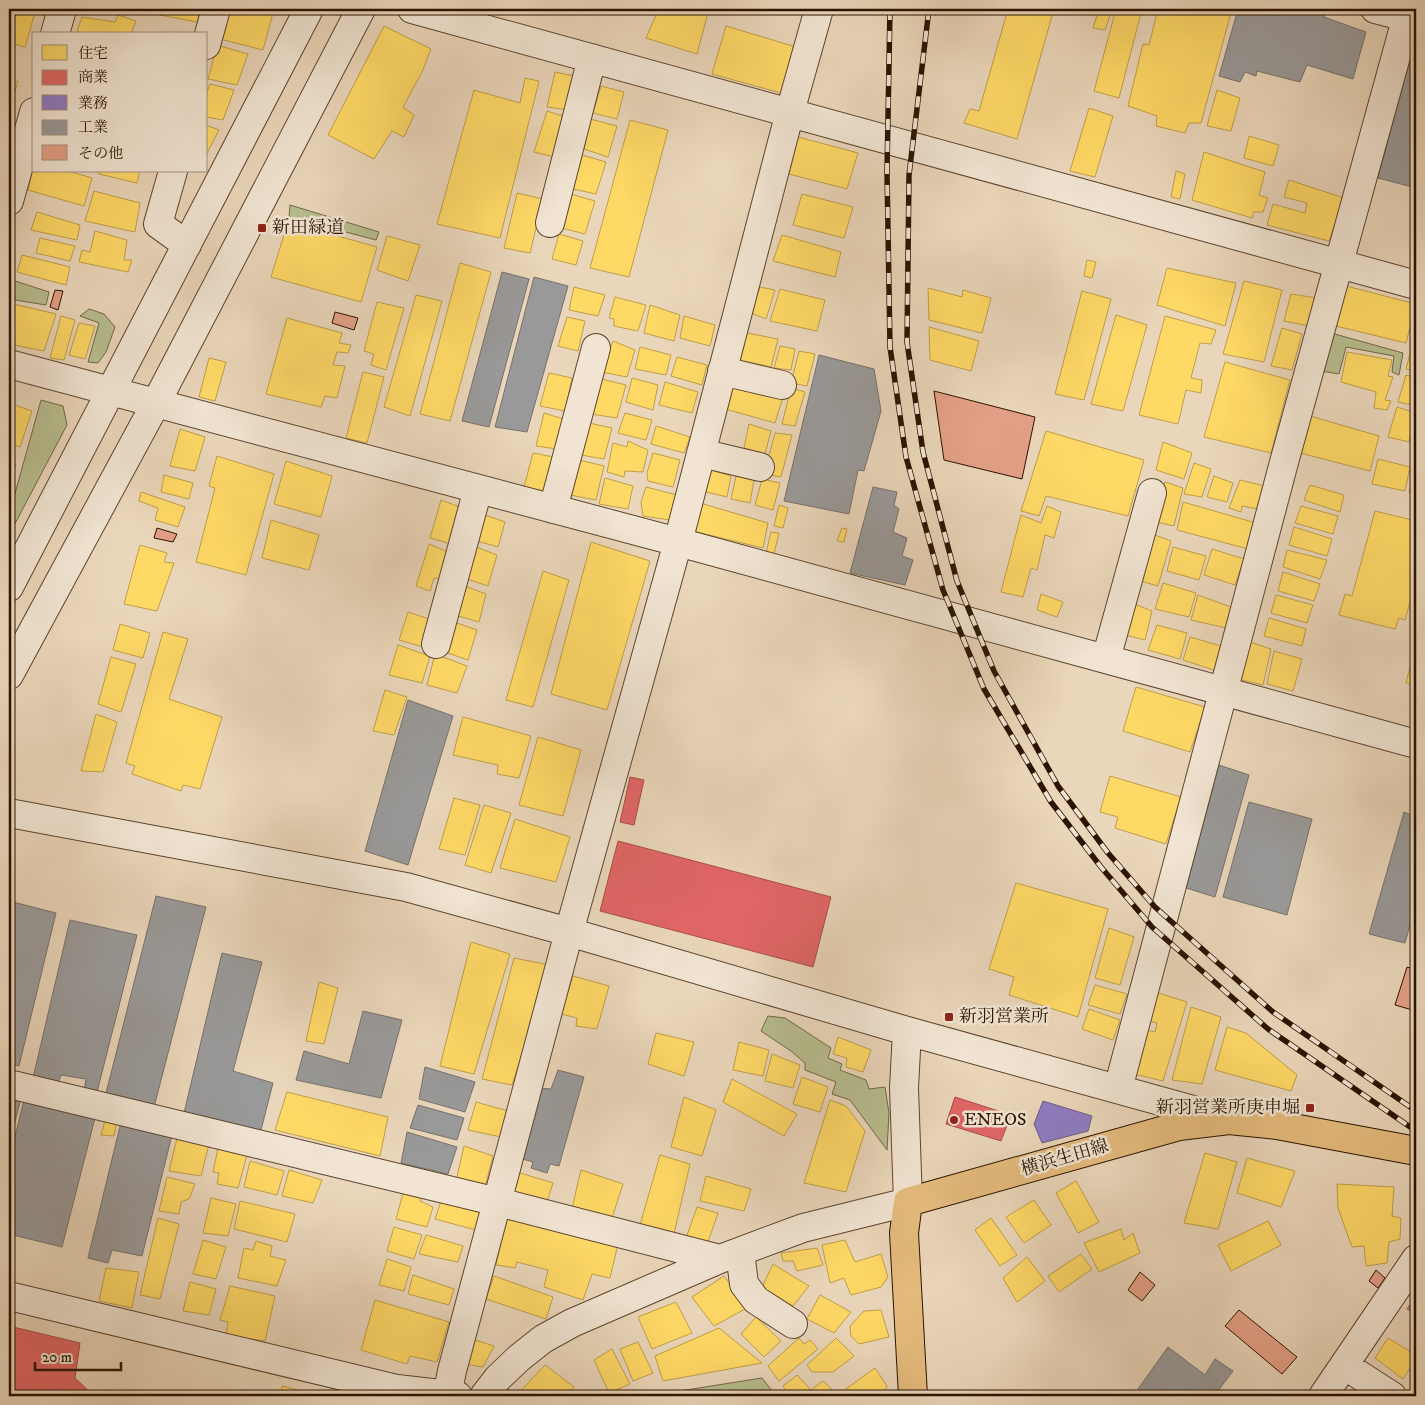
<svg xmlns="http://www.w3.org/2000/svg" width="1425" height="1405" viewBox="0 0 1425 1405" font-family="'IM FELL DW Pica','Noto Serif JP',serif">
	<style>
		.green { fill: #b7bd8f; stroke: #716848 }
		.homes { fill: #ffd966; stroke: #bf9e47 }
		.shops { fill: #e06666; stroke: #aa4d47 }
		.offices { fill: #8e7cc3; stroke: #705c88 }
		.industry { fill: #999; stroke: #78716b }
		.building { fill: #e4a086; stroke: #2b1300 }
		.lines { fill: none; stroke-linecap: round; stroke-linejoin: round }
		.minor-casing { stroke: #5b442e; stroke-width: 30 }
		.major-casing { stroke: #2b1300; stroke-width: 30 }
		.minor { stroke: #f1e4d2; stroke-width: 28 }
		.major { stroke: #e5bb7d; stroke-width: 28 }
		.rail-casing { stroke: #2b1300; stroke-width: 5.5 }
		.rail { stroke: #f1e4d2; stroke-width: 4; stroke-dasharray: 11; stroke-linecap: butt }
		.poi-dot { fill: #8f2418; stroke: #f1e4d2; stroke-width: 2 }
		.labels { text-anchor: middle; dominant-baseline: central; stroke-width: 5; stroke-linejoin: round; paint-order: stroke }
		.poi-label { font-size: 18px; fill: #2b1300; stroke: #f1e4d2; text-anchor: start }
		.street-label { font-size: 18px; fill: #2b1300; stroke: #f1e4d2 }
	</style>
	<rect width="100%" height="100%" fill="#ead6ba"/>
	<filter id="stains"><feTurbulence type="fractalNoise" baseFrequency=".004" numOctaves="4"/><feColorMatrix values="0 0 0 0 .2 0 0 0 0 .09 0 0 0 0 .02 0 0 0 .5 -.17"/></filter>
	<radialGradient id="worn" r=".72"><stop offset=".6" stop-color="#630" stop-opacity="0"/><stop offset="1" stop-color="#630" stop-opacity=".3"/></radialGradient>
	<path class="green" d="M290,205l89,27 -3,8 -87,-23z
		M9,279l40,13 -3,13 -37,-6z
		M89,309l15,5 11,13 -9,25 -8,11 -10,-1 11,-39 -19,-7z
		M1331,333l72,20 -4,22 -7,-3 2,-16 -48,-9 -7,27 -18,-3z
		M41,400l22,6 4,19 -58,110v-20z
		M768,1016l17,2 46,30 -3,10 14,6 -2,6 26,10 3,9 16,-2 4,26 -2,37 -37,-50 -18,-6 4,-12 -31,-12v-7l-14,-12 -30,-20z
		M762,1378l14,18h-128z"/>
	<path class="homes" d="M9,9h27l-11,38 -16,-4z
		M145,9h56l-4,13 -53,-10z
		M227,9h47l-11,41 -43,-11z
		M650,9h59l-12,45 -51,-16 10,-23 -7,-3z
		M1008,9h46l-37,130 -53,-16 6,-14 9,2z
		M1099,9h13l-7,21 -12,-2z
		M1116,9h26l-23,89 -25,-7z
		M1158,9h74l-31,114h-12l-4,10 -29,-7 1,-10 -29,-10 15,-62 6,1z
		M118,15l18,6 -5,13h-45l-9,-3 5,-14 33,5z
		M384,26l47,23 -9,23 -19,35 11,8 -10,22 -12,-6 -18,28 -46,-24z
		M726,26l70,21 -15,46 -69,-19z
		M217,45l31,9 -11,31 -29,-6z
		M555,72l19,4 -6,34 -21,-3z
		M9,78l9,4 -7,21h-2z
		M525,78l14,3 -39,157 -63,-14 37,-134 46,13z
		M210,84l24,6 -11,30 -17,-3v-22z
		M601,86l23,6 -7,27 -24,-6z
		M1217,90l23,8 -9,33 -24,-5z
		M1089,108l24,8 -18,61 -25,-6z
		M547,111l19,6 -12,40 -20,-5z
		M590,119l27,7 -9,31 -24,-8z
		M630,120l38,10 -39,147 -39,-9z
		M206,125l13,5 -13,25z
		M1249,136l30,9 -6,21 -29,-8z
		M798,137l60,16 -11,36 -58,-15z
		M1204,152l61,20 -6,23 9,3 -5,14h-9l-2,6 -60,-18z
		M582,155l24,7 -10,32 -23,-5z
		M34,164v7h34l24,7 -8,28 -56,-16z
		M99,171h41l-3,12 -38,-9z
		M1176,171l9,3 -5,25 -9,-2z
		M1289,180l55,18 -15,43 -62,-16 6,-21 32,9 2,-10 -23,-6z
		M94,191l46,12 -5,29 -50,-11z
		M517,193l26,6 -13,54 -26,-5z
		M571,194l24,7 -10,33 -23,-6z
		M802,194l51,13 -9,31 -51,-13z
		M37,212l43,13 -3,15 -46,-10z
		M288,222l89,25 -16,55 -90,-25z
		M95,231l32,9 -3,20h8l-4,12 -49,-10 3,-12 8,2z
		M559,234l24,7 -7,24 -24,-6z
		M782,235l59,17 -6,25 -62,-16z
		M387,236l33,9 -12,36 -31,-11z
		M40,238l35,8 -5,15 -34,-8z
		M22,255l48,12 -4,18 -49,-13z
		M1087,260l9,2 -4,16 -8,-2z
		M460,263l31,9 -41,149 -30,-7z
		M1167,268l69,15 -11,43 -68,-21z
		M1244,281l38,9 -18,72 -41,-8z
		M1346,286l70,18 -10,39 -70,-17z
		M574,287l31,8 -7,21 -29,-6z
		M760,287l15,3 -9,29 -15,-6z
		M928,288l34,9 1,-7 28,8 -9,35 -53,-13z
		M780,289l45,11 -8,31 -47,-10z
		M1082,291l29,8 -27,101 -29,-6z
		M1291,294l26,4 -8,28 -25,-5z
		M416,295l26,6 -32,115 -26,-9z
		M615,297l31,8 -8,26 -24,-5v-7l-5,-1z
		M377,302l27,6 -18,62 -15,-5 3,-11 -10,-3z
		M9,303l47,11 -12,37 -35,-7z
		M650,305l30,10 -6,26 -30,-8z
		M1116,315l31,10 -24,86 -32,-7z
		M61,316l14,4 -11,40 -14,-2z
		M684,316l31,9 -5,21 -30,-8z
		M1165,316l51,14 -5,14 -11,-1 -9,35 11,2 -1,13 -15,-3 -8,34 -39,-9z
		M567,317l18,4 -7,30 -20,-5z
		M287,318l55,15 -3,10 12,2 -3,8 -11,-1 -4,13 12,1 -8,32 -12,-2 -4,11 -55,-13z
		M79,323l16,3 -10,33 -16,-4z
		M929,327l50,14 -8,30 -41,-11z
		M1282,328l20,6 -10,36 -21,-4z
		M1416,331v40l-10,-2z
		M747,333l31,6 -7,28 -31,-7z
		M613,341l22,9 -8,27 -26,-5z
		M780,346l15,3 -4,21 -17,-2z
		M640,347l31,8 -5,20 -31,-6z
		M799,351l16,3 -8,32 -16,-3z
		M1347,352l45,8 -4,16 5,1 -8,23 6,1 -4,9 -13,-2 2,-16 -35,-10z
		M677,357l30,8 -5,20 -31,-9z
		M209,358l17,4 -11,39 -16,-4z
		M1225,362l65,18 -19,73 -67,-16z
		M363,372l21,5 -17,66 -21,-5z
		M549,373l23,5 -7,33 -25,-5z
		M1406,375l10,3v28l-18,-4z
		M632,378l26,7 -5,25 -27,-8z
		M602,379l24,6 -9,33 -26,-4z
		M665,382l33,10 -6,21 -33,-8z
		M733,383l50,14 -8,26 -50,-14z
		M791,388l14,4 -10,34 -13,-2z
		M9,403l23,8 -12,36 -11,-4z
		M1397,407l19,6 -7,29 -21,-5z
		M544,413l19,6 -6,30 -21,-3z
		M625,413l27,7 -6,20 -28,-7z
		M1310,416l69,20 -9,35 -70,-18z
		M589,423l23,5 -8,31 -23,-4z
		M749,424l22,7 -6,23 -21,-6z
		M656,426l34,11 -6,16 -33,-9z
		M180,429l25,8 -10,34 -25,-5z
		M1046,431l98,29 -16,56 -82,-20 -7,20 -18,-5z
		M775,433l17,2 -11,42 -17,-3z
		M628,441l20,9 -5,22 -18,-1 -1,6 -17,-5 6,-29 14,4z
		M1163,442l29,11 -8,26 -28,-9z
		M533,453l21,4 -10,34 -20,-4z
		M653,453l27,7 -7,27 -25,-6 -1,-8z
		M217,456l57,18 -28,101 -50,-13 19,-74 -6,-2z
		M1378,459l32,8 -5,24 -33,-7z
		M579,460l25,6 -8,34 -26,-5z
		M286,461l46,15 -11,41 -47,-13z
		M9,462l7,2 -7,25z
		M1194,463l17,6 -9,28 -18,-3z
		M1415,468l1,1v26l-7,-3z
		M708,469l23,7 -4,21 -25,-6z
		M164,475l29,8 -4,16 -28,-7z
		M736,476l18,4 -4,23 -19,-4z
		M1214,476l19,7 -6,19 -20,-5z
		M605,478l28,8 -5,23 -29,-5z
		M762,479l18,4 -7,27 -18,-5z
		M1240,480l25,6 -7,23 -16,-3 -1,6 -12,-4z
		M1165,482l18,6 -9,38 -22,-5z
		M1310,485l34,10 -4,17 -36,-12z
		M646,487l31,8 -7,25 -27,-4 -2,-14z
		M141,492l44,15 -7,20 -23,-7 3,-12 -19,-7z
		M441,500l19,7 -9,37 -21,-6z
		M1183,502l73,21 -8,26 -71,-19z
		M700,503l68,20 -5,25 -70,-17z
		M779,505l9,3 -5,20 -9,-2z
		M1047,506l14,6 -7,26 -9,-3 -8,35 -6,-2 -8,29 -22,-5 20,-77 20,8z
		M1301,506l37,10 -5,18 -38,-11z
		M1375,511l41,10v59l-11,40 -6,-2 -4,11 -56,-14 6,-21 7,2z
		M485,515l20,7 -7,25 -21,-6z
		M271,520l48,15 -10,35 -47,-12z
		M1294,527l38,12 -5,17 -38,-11z
		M842,528l5,1 -3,13 -7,-1z
		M771,532l8,1 -5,21 -8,-1z
		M1152,534l19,7 -13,45 -21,-6z
		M591,542l59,19 -43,149 -56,-16z
		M429,544l22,9 -7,26 -10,-1 -4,13 -14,-5z
		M140,545l27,8 -3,9 10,1 -17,48 -33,-7z
		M476,547l21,8 -9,31 -21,-7z
		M1173,547l33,9 -7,24 -32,-9z
		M1212,549l32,10 -9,26 -31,-10z
		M1287,550l40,10 -7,19 -37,-12z
		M543,571l26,9 -36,127 -27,-7z
		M1283,572l37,12 -6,17 -36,-10z
		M1163,583l33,10 -7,24 -34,-8z
		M465,586l21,8 -7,28 -24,-7z
		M1041,594l22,8 -6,15 -20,-7z
		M1198,595l33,12 -5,21 -35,-8z
		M1276,595l37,10 -6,18 -36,-10z
		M1132,603l20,8 -7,29 -23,-6z
		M408,612l24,8 -9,27 -24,-7z
		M1269,618l37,11 -4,17 -38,-10z
		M454,622l23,8 -9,30 -23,-8z
		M120,624l30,9 -7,25 -30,-8z
		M1157,625l30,8 -7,26 -32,-9z
		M163,632l25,7 -19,60 53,18 -22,72 -17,-4 -2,6 -49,-17 3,-8 -9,-3z
		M1190,637l31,9 -7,24 -31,-10z
		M1247,641l24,8 -8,36 -25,-6z
		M398,645l32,11 -8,27 -33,-8z
		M1274,651l28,8 -9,32 -26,-7z
		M1414,651h2v35l-10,-3z
		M435,654l32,12 -10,27 -30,-8z
		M111,657l25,7 -15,48 -23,-8z
		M1136,687l69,20 -15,45 -67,-21z
		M385,690l22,7 -13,38 -21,-4z
		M96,714l21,8 -14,50 -22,-1z
		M463,717l68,19 -12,42 -22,-4 1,-9 -45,-10z
		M538,737l43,13 -18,66 -44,-11z
		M1110,776l71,21 -15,47 -51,-16 3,-11 -18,-5z
		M454,798l26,7 -15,50 -26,-6z
		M484,805l27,8 -20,60 -26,-8z
		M515,819l55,18 -14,45 -56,-14z
		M1016,883l92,26 -30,108 -69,-22 5,-18 -25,-8z
		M1109,928l25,9 -14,48 -25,-7z
		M471,942l39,12 -36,120 -34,-8z
		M514,958l36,7 -38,120 -30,-6z
		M573,976l36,10 -12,43 -21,-3 1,-8 -16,-4z
		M319,982l19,6 -14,56 -18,-3z
		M1095,985l32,9 -7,20 -32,-9z
		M1152,991l35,11 -24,79 -33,-8 12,-44 13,3 2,-9 -13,-3z
		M1191,1007l30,10 -19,67 -30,-4z
		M1089,1009l31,11 -7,20 -31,-11z
		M1227,1027l19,6 51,42 -6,16 -76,-21z
		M656,1033l38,9 -10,34 -36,-12z
		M838,1037l33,13 -8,22 -17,-5 1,-9 -14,-4z
		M739,1042l30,8 -6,26 -30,-6z
		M772,1054l28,11 -7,23 -28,-7z
		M802,1077l26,10 -8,25 -27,-8z
		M732,1079l65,35 -13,22 -61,-34z
		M287,1092l101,25 -8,39 -105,-26z
		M684,1097l32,13 -14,46 -31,-9z
		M830,1100l16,6 19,25 -19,61 -42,-9z
		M476,1102l32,9 -7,26 -33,-7z
		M106,1117l11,3 -3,16 -13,-1z
		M178,1134l31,10 -8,32 -32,-5z
		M464,1146l29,10 -9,35 -28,-10z
		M218,1148l29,7 -9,33 -21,-4 2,-11 -6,-1z
		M1205,1153l32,9 -19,67 -34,-6z
		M660,1155l30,9 -16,70 -34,-9z
		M1247,1158l48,13 -14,36 -44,-14z
		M250,1161l34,10 -7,24 -33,-8z
		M289,1170l33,10 -9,23 -31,-7z
		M581,1170l42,14 -11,34 -40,-10z
		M517,1172l36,11 -7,22 -35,-9z
		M706,1176l45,13 -7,22 -44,-10z
		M167,1177l28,7 -6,15 -8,3 -2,12 -20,-3z
		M1076,1181l23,41 -21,11 -22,-40z
		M1337,1184l57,3 -2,29 9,2 -1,21 -11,3 -2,21 -21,3 -2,-20 -12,1 -14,-39z
		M404,1190l17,5 -1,6 13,6 -6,20 -31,-8z
		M211,1198l25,6 -8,32 -25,-3z
		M442,1198l41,11 -7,21 -41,-11z
		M1034,1200l17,25 -27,18 -18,-26z
		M240,1201l55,13 -8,28 -53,-13z
		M697,1207l21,6 -11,32 -21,-7z
		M507,1217l111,27 -8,34 -18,-4 -9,26 -39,-13 4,-17 -31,-8 -2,6 -19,-3z
		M158,1218l21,6 -19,75 -20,-4z
		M991,1218l26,37 -17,11 -25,-36z
		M1268,1221l13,24 -50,26 -13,-26z
		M394,1227l28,8 -8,24 -27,-8z
		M1121,1229l3,11 9,-7 7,20 -41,19 -15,-29z
		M426,1235l37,11 -5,16 -39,-8z
		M203,1240l23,7 -10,32 -23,-5z
		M845,1240l10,22 26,-8 7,23 -7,10 -30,8 -7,-17 -14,5 -8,-38z
		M256,1241l16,5 -2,10 16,4 -9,26 -39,-8 6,-30 9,2z
		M817,1248l6,17 -26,6 -4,-10h-10l-2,-8z
		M1081,1254l11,15 -33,23 -11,-16z
		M1027,1257l18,24 -28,21 -14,-24z
		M387,1259l24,8 -7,24 -25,-6z
		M773,1264l36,22 -16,20 -31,-19z
		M106,1268l33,4 -7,36 -33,-7z
		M413,1275l41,14 -5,16 -41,-11z
		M494,1276l59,21 -7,22 -60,-20z
		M724,1276l23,32 -33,18 -22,-29z
		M190,1282l26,7 -7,26 -26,-4z
		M230,1286l45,10 -10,45 -39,-6 2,-13 -8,-2z
		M820,1295l31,17 -17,21 -27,-14z
		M375,1300l74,22 -12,40 -27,-6 -3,8 -46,-14z
		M676,1302l16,31 -40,16 -14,-32z
		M881,1310l8,27 -30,7 -8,-8 -1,-10 14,-15z
		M756,1317l25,24 -17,16 -23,-23z
		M719,1328l43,35 -99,18 -8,-25z
		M799,1338l5,6 6,-4 8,9 -39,32 -11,-15z
		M836,1338l18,18 -21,16h-21l-5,-7z
		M1388,1338l28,17v4l-13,20 -28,-21z
		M472,1339l22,7 -11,21 -19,-3z
		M638,1342l15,31 -20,8 -13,-32z
		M612,1349l18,35 -21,9 -15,-33z
		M545,1365l29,22 -7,9h-51z
		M875,1368l12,18 -4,8 2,2h-49z
		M797,1375l14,15 12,-9 11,10 -8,5h-37l-6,-10z
		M282,1386l15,4 -2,6h-14z
		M599,1391l2,5h-28l5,-4z"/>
	<path class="shops" d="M630,777l14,3 -10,45 -14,-3z
		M618,841l213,56 -18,70 -213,-56z
		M955,1097l56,18 -10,26 -55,-17z
		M9,1326l71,17 -5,35 19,18h-85z"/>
	<path class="offices" d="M1043,1101l49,15 -4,15 -46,12 -8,-19z"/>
	<path class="industry" d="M1238,9h89l-3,8 42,15 -13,47 -46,-14 -7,17 -43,-11 -1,5 -11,-4 -5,10 -21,-6z
		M1416,37v151l-38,-10z
		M502,272l27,7 -40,148 -27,-6z
		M534,277l34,9 -41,146 -32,-5z
		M819,355l55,14 7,42 -17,60 -6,-1 -9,44 -65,-13z
		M873,487l24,5 -3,13 5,4 -6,23 14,6 -5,18 11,4 -8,25 -55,-12z
		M408,700l45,16 -45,149 -43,-14z
		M1219,765l30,10 -34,122 -29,-9z
		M1249,802l63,17 -25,96 -64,-18z
		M1404,812l12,5v86l-11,40 -36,-9z
		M156,896l50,11 -52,200 -49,-10z
		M9,901l47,12 -37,153 -10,-2z
		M70,920l67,15 -40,157 -13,-1 2,-12 -25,-4 -4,11 -24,-8z
		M222,953l40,9 -29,109 40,12 -13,51 -76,-21z
		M363,1011l39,9 -21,78 -85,-18 8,-29 45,13z
		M425,1067l50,15 -10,30 -46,-13z
		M558,1070l26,7 -25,89 -9,-2 -3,9 -16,-5 2,-6 -14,-4 18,-70 14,1z
		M9,1099l11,3 -11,43z
		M24,1100l71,18 -33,129 -53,-13v-73z
		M418,1105l46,13 -7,22 -47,-12z
		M121,1122l51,13 -30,121 -30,-6 -4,13 -20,-5z
		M407,1132l50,15 -9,27 -47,-11z
		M1416,1295v19l-9,-5z
		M1168,1347l37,28 10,-16 18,12 -19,25h-81z"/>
	<path class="building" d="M55,290l8,1 -5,19 -8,-3z
		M335,312l23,6 -4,12 -22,-7z
		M934,391l101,26 -13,62 -78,-19z
		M157,528l20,6 -4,8 -19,-4z
		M1407,967l9,3v41l-21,-6z
		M1376,1270l9,8 -7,10 -9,-7z
		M1140,1272l15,13 -13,16 -14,-11z
		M1239,1310l58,47 -15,17 -57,-48z"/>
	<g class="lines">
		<g class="minor-casing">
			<path id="minor" d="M412,9l1004,276
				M1375,9l31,8
				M55,34l7,-25
				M206,45l10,-36
				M173,171l-15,53 29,21
				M9,201l25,-89
				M550,223l42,-165
				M9,364l669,178 738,202
				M722,371l60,14
				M701,453l59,14
				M553,509l43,-161
				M9,587l300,-578
				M436,644l42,-155
				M1106,659l46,-166
				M9,675l147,-272 205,-394
				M9,813l397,74 163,45 338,99 322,89
				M9,1084l489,118 222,57
				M1118,1089l165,-623 126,-457
				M740,1252l4,32 12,16 37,24
				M9,1296l388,93 61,7
				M1344,1365l48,31
				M447,1395l5,-24 117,-439 109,-390 112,-430 29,-103
				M484,1396l14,-18 21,-20 24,-19 29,-16 148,-64 83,-31 105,-26 -4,-114 3,-57
				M1323,1396l93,-137"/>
		</g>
		<g class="major-casing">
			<path id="major" d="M913,1396l-9,-163 4,-31 271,-76 50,-6 48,5 139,26"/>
		</g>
		<use href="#minor" class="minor"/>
		<use href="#major" class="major"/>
		<g class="rail-casing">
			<path id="rail" d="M890,9l-3,163 3,175 16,110 37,133 41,99 67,113 50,65 51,60 116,102 148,102
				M929,9l-20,166 -2,167 16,110 34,129 37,90 64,115 50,67 47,54 118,105 143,99"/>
		</g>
		<use href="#rail" class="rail"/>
	</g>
	<g class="poi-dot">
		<rect x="257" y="223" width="10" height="10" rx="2.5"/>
		<rect x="944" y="1012" width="10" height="10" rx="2.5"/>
		<rect x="1305" y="1103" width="10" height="10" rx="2.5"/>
		<circle cx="954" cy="1120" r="5"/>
	</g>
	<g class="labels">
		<g class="poi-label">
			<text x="272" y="228">新田緑道</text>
			<text x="959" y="1017">新羽営業所</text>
			<text x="1300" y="1108" text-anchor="end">新羽営業所庚申堀</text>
			<text x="964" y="1120">ENEOS</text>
		</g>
		<g class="street-label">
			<text transform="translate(1065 1158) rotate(-16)">横浜生田線</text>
		</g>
	</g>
	<rect width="1425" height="1405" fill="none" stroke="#ead6ba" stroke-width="30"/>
	<rect x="10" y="10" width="1405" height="1385" fill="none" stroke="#2b1300" stroke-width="2.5"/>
	<rect x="15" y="15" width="1395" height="1375" fill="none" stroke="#2b1300"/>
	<rect x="32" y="32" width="175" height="140" fill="#f1e4d2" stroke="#a2907e"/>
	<rect x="42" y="45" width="25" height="15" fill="#ffd966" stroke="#a2907e"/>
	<text x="78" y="58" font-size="15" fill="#2b1300">住宅</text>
	<rect x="42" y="70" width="25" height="15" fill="#e06666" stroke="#a2907e"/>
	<text x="78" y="82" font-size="15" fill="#2b1300">商業</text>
	<rect x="42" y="95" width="25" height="15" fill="#8e7cc3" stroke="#a2907e"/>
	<text x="78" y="108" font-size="15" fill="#2b1300">業務</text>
	<rect x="42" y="120" width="25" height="15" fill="#999999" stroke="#a2907e"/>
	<text x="78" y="132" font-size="15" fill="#2b1300">工業</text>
	<rect x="42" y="145" width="25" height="15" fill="#e4a086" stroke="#a2907e"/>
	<text x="78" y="158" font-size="15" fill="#2b1300">その他</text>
	<path d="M35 1362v8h86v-8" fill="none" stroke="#2b1300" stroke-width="2.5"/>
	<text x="42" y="1362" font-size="15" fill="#2b1300" stroke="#f1e4d2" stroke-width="4" paint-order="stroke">20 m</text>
	<rect width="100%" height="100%" filter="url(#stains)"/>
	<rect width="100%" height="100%" fill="url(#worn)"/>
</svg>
